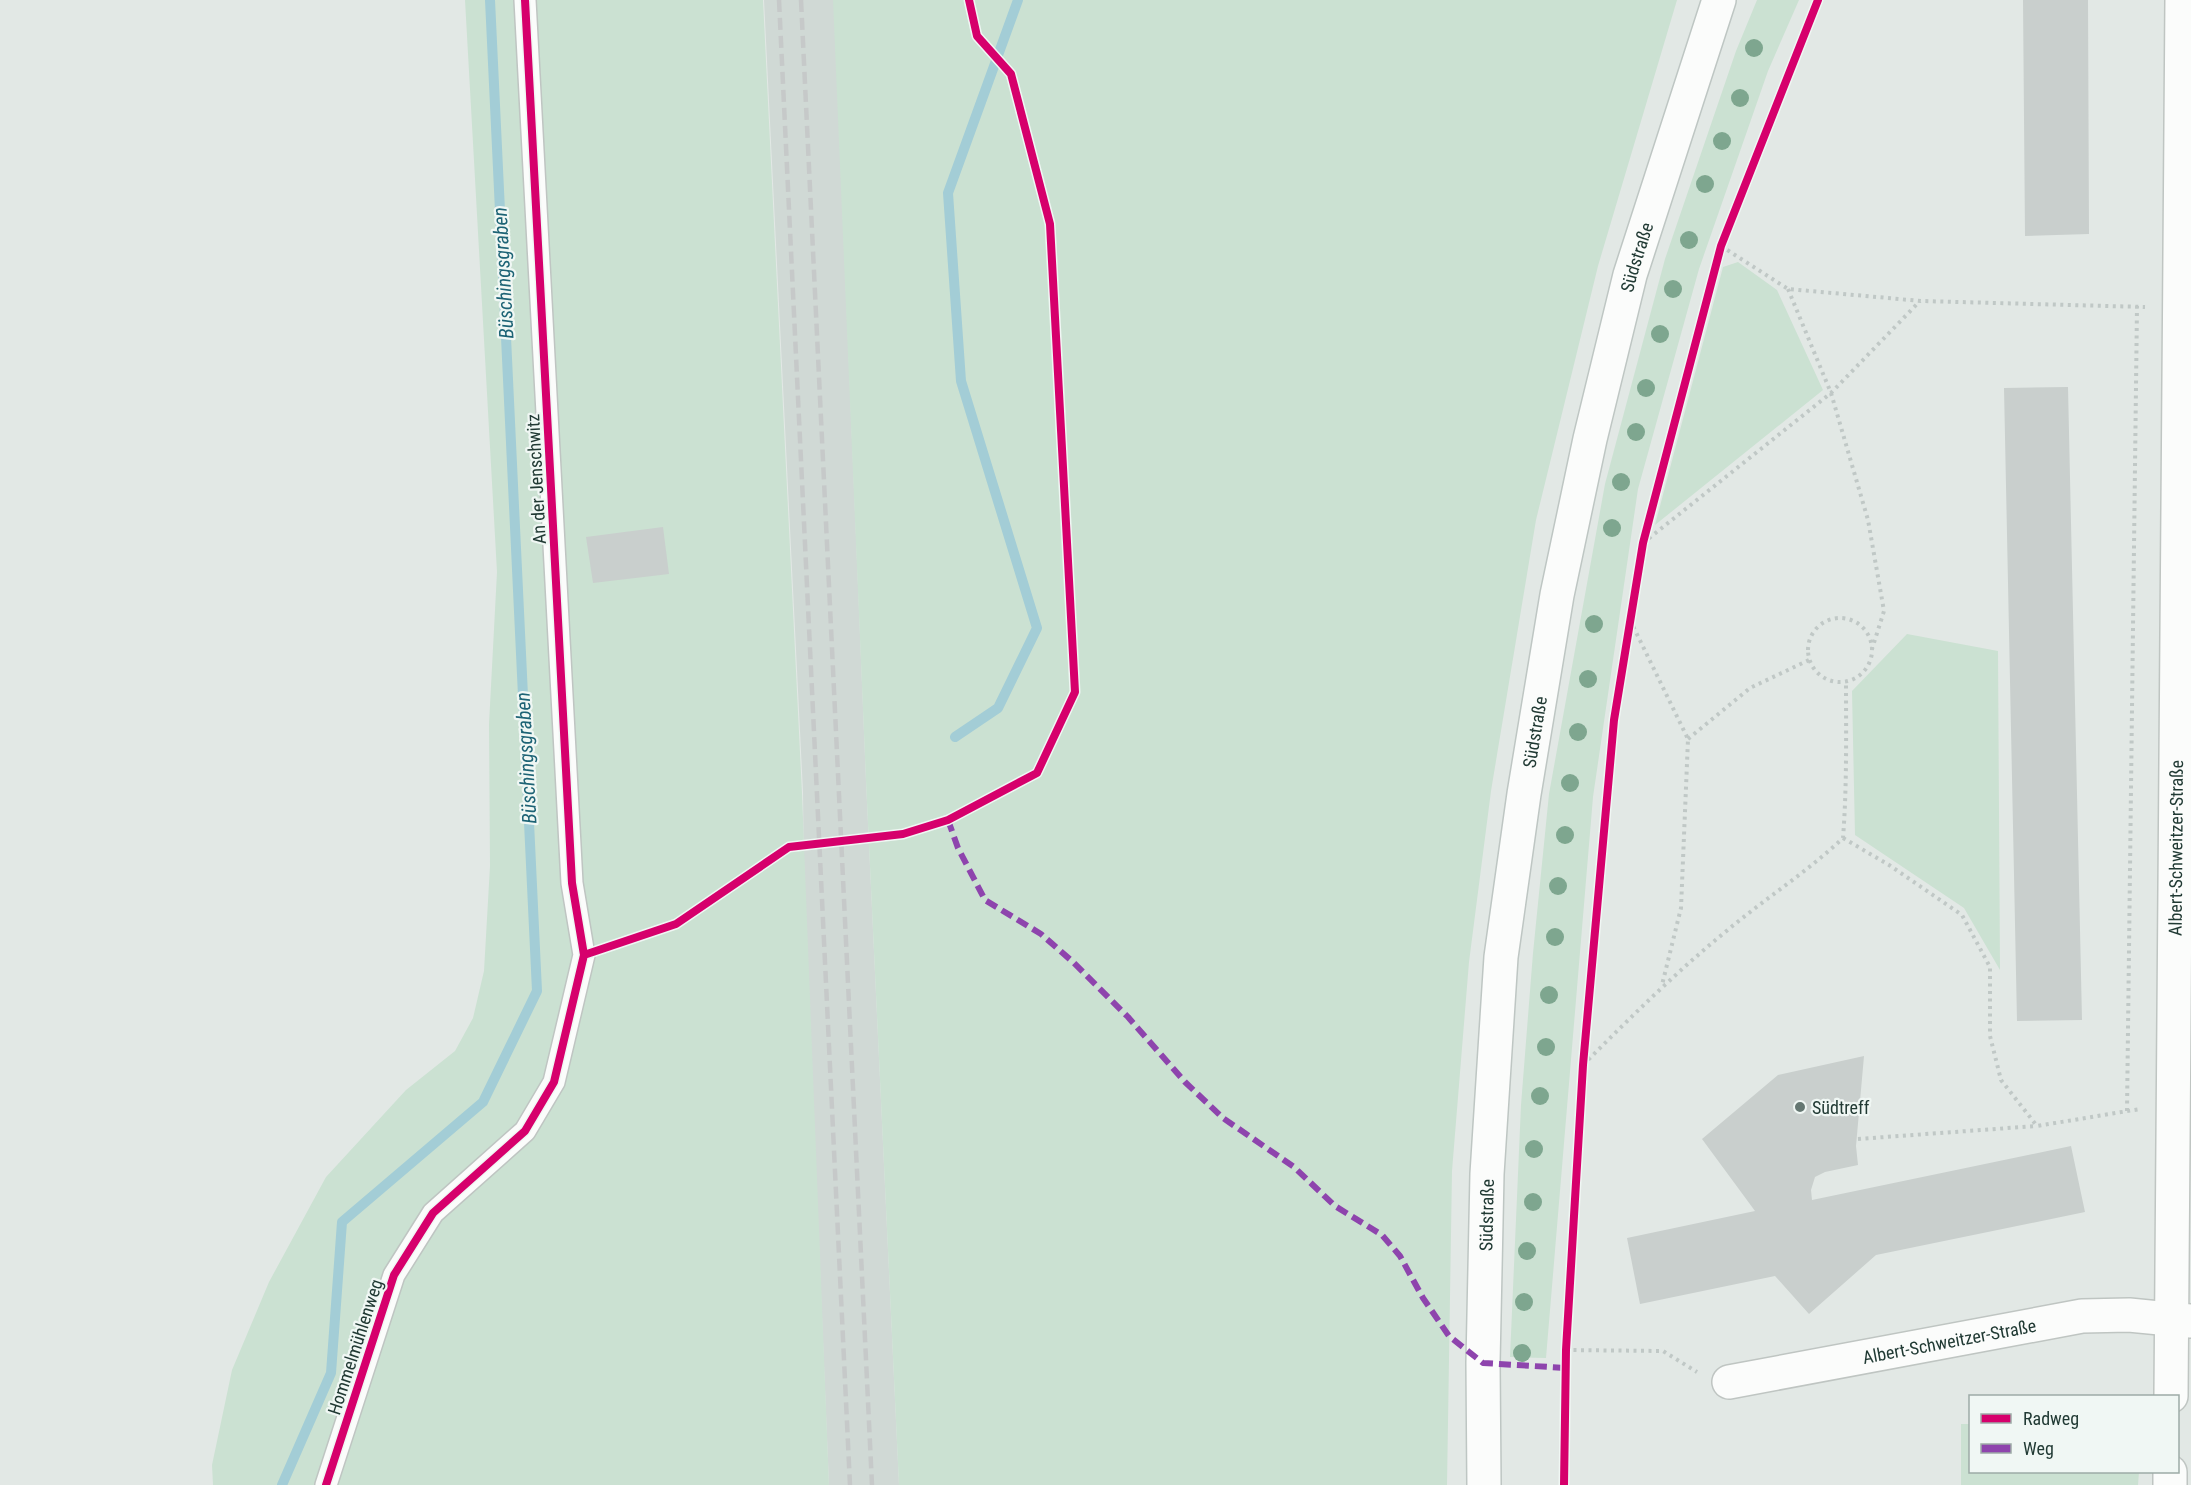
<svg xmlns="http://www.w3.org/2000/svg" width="2191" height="1485" viewBox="0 0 2191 1485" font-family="'Roboto Condensed',sans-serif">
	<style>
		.built { fill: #d0d9d5 }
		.green { fill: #cbe1d2 }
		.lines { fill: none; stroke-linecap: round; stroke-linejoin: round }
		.stream { stroke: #a3cdd6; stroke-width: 10 }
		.building { fill: #c9cfcd }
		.service-casing { stroke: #bfc5c2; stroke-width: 24 }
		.minor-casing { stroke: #bfc5c2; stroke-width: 36 }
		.secondary-casing { stroke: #bec6c3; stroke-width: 36 }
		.path { stroke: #c0c8c6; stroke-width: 4; stroke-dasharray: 3 4.5; stroke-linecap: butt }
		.service { stroke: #fbfcfb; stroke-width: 21 }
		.minor { stroke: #fbfcfb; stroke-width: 33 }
		.secondary { stroke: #fbfcfb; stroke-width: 33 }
		.rail { stroke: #c6c9c9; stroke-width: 4.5; stroke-dasharray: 12 6; stroke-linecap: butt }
		.quiet { stroke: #8e44ad; stroke-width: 6; stroke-dasharray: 12 6; stroke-linecap: butt }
		.cycleway-casing { stroke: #f0f7f4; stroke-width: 11 }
		.cycleway { stroke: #d6006c; stroke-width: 8 }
		.tree { fill: #7ea68f }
		.poi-dot { fill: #657772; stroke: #f0f7f4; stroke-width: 2 }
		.labels { text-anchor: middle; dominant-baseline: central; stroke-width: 4.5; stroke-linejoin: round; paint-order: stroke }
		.street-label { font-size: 18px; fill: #213a34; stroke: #f0f7f4 }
		.poi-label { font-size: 18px; fill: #213a34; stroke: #f0f7f4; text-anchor: start }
		.water-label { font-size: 20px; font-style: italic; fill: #1d6375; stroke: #f0f7f4 }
	</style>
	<rect width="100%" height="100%" fill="#e2e8e5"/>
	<path class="built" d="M764,0h70l32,781 33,704h-70l-25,-598 -1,-95z"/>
	<path class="green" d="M465,0h298l39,793 27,692h-616l-1,-20 20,-95 37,-88 57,-105 80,-87 49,-39 18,-33 11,-47 6,-105 -1,-142 8,-152z
		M833,0h844l-79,266 -62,254 -45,271 -22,171 -17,209 -5,314h-548l-33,-704z
		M1757,0h42l-31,71 -69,198 -61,220 -45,308 -47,561 -36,-1 11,-252 12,-152 16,-159 56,-310 60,-225 71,-208z
		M1738,262l39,28 46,100 -168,135 68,-258z
		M1907,634l91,17 2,319 -36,-62 -109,-73 -3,-144z
		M1961,1424h9v48h169l-1,13h-177z"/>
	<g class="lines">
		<path class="stream" d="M955,737l43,-29 39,-80 -76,-247 -13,-188 70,-193
			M282,1485l49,-112 11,-151 141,-120 54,-111 -47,-991"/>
	</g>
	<path class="building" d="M2023,0h65l1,234 -64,2z
		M2068,387l14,633 -65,1 -13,-633z
		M663,527l6,47 -76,9 -7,-46z
		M1864,1056l-8,90 2,19 -33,7 -10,5 -4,13 1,10 259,-54 14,66 -209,43 -67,59 -34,-38 -135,28 -13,-66 128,-27 -53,-72 76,-64z"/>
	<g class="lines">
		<g class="service-casing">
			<path id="service" d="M326,1485l68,-210 39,-62 92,-82 29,-49 30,-127 -12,-72 -47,-883"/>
		</g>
		<g class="minor-casing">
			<g id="minor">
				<path id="s1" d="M1729,1382l353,-66 47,-1 62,6"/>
				<path id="s2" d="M2171,1396l11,-1396"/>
				<path d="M2170,1485v-13"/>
			</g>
		</g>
		<g class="secondary-casing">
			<g id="secondary">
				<path id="s3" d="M1484,1485l-1,-122 4,-189 14,-217 23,-163 33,-199 33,-156 40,-164 89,-275"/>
			</g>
		</g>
		<path class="path" d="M1721,246l67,43 133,12 224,6
			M1788,289l43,104 37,127 16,91 -12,38
			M1643,543l188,-150 89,-92
			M1808 650a32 32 0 1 1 64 0a32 32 0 1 1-64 0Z
			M1630,620l58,119 -7,169 -19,77
			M1688,739l62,-51 59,-28
			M1843,838l46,27 73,50 28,52v69l11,44 36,46 103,-17
			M611,946l65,-22 113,-77 114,-13 45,-14 89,-47 38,-81 -25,-468 -39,-150 -34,-38 -8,-36
			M1583,1065c46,-46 91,-91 141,-132 39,-33 82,-60 119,-95 4,-52 3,-104 3,-156
			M2127,1111l10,-805
			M1858,1139l178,-13
			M1566,1350l97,1 34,21"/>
		<use href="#service" class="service"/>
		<use href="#minor" class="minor"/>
		<use href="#secondary" class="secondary"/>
		<path class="rail" d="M779,0l71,1485
			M801,0l71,1485"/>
		<path class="quiet" d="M948,820l10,28 27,52 56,34 32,28 55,55 57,65 38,36 71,49 41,39 47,29 18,21 23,42 26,38 34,27 83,5"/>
		<g class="cycleway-casing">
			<path id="cycleway" d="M584,955l92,-31 113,-77 114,-13 45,-14 89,-47 38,-81 -25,-468 -39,-150 -34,-38 -8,-36
				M326,1485l68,-210 39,-62 92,-82 29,-49 30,-127 -12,-72 -47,-883
				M1564,1485l2,-135 17,-285 31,-345 29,-177 78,-297 97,-246"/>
		</g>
		<use href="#cycleway" class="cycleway"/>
	</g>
	<g class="tree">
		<circle cx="1754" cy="48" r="9"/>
		<circle cx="1740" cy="98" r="9"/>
		<circle cx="1722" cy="141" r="9"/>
		<circle cx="1705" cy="184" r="9"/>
		<circle cx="1689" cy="240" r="9"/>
		<circle cx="1673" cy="289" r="9"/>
		<circle cx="1660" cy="334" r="9"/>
		<circle cx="1646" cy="388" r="9"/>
		<circle cx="1636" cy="432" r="9"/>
		<circle cx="1621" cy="482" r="9"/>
		<circle cx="1612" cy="528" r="9"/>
		<circle cx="1594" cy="624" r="9"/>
		<circle cx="1588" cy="679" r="9"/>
		<circle cx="1578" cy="732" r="9"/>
		<circle cx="1570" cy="783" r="9"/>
		<circle cx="1565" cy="835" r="9"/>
		<circle cx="1558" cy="886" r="9"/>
		<circle cx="1555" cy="937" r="9"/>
		<circle cx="1549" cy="995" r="9"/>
		<circle cx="1546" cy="1047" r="9"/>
		<circle cx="1540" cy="1096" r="9"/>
		<circle cx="1534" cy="1149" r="9"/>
		<circle cx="1533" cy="1202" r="9"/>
		<circle cx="1527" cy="1251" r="9"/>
		<circle cx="1524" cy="1302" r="9"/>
		<circle cx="1522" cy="1353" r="9"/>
	</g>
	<circle class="poi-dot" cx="1800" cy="1107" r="6"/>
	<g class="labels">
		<g class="street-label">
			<text stroke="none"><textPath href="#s3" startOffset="1242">Südstraße</textPath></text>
			<text transform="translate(536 479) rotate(-93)">An der Jenschwitz</text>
			<text stroke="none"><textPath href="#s3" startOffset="756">Südstraße</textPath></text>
			<text stroke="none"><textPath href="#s2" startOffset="548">Albert-Schweitzer-Straße</textPath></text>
			<text stroke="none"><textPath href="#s3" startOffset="270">Südstraße</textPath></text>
			<text stroke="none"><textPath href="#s1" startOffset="224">Albert-Schweitzer-Straße</textPath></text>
			<text transform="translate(355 1347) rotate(-72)">Hommelmühlenweg</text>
		</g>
		<g class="poi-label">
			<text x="1812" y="1107">Südtreff</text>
		</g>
		<g class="water-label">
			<text transform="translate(503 273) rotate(-93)">Büschingsgraben</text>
			<text transform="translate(526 758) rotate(-93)">Büschingsgraben</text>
		</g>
	</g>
	<rect x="1969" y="1395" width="210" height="78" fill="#f0f7f4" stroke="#9daba7" stroke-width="1.5"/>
	<rect x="1981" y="1414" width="30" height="9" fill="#d6006c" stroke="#9daba7" stroke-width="1.5"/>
	<text x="2023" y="1425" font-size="18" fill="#213a34">Radweg</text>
	<rect x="1981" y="1444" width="30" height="9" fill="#8e44ad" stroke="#9daba7" stroke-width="1.5"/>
	<text x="2023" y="1455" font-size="18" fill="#213a34">Weg</text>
</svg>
